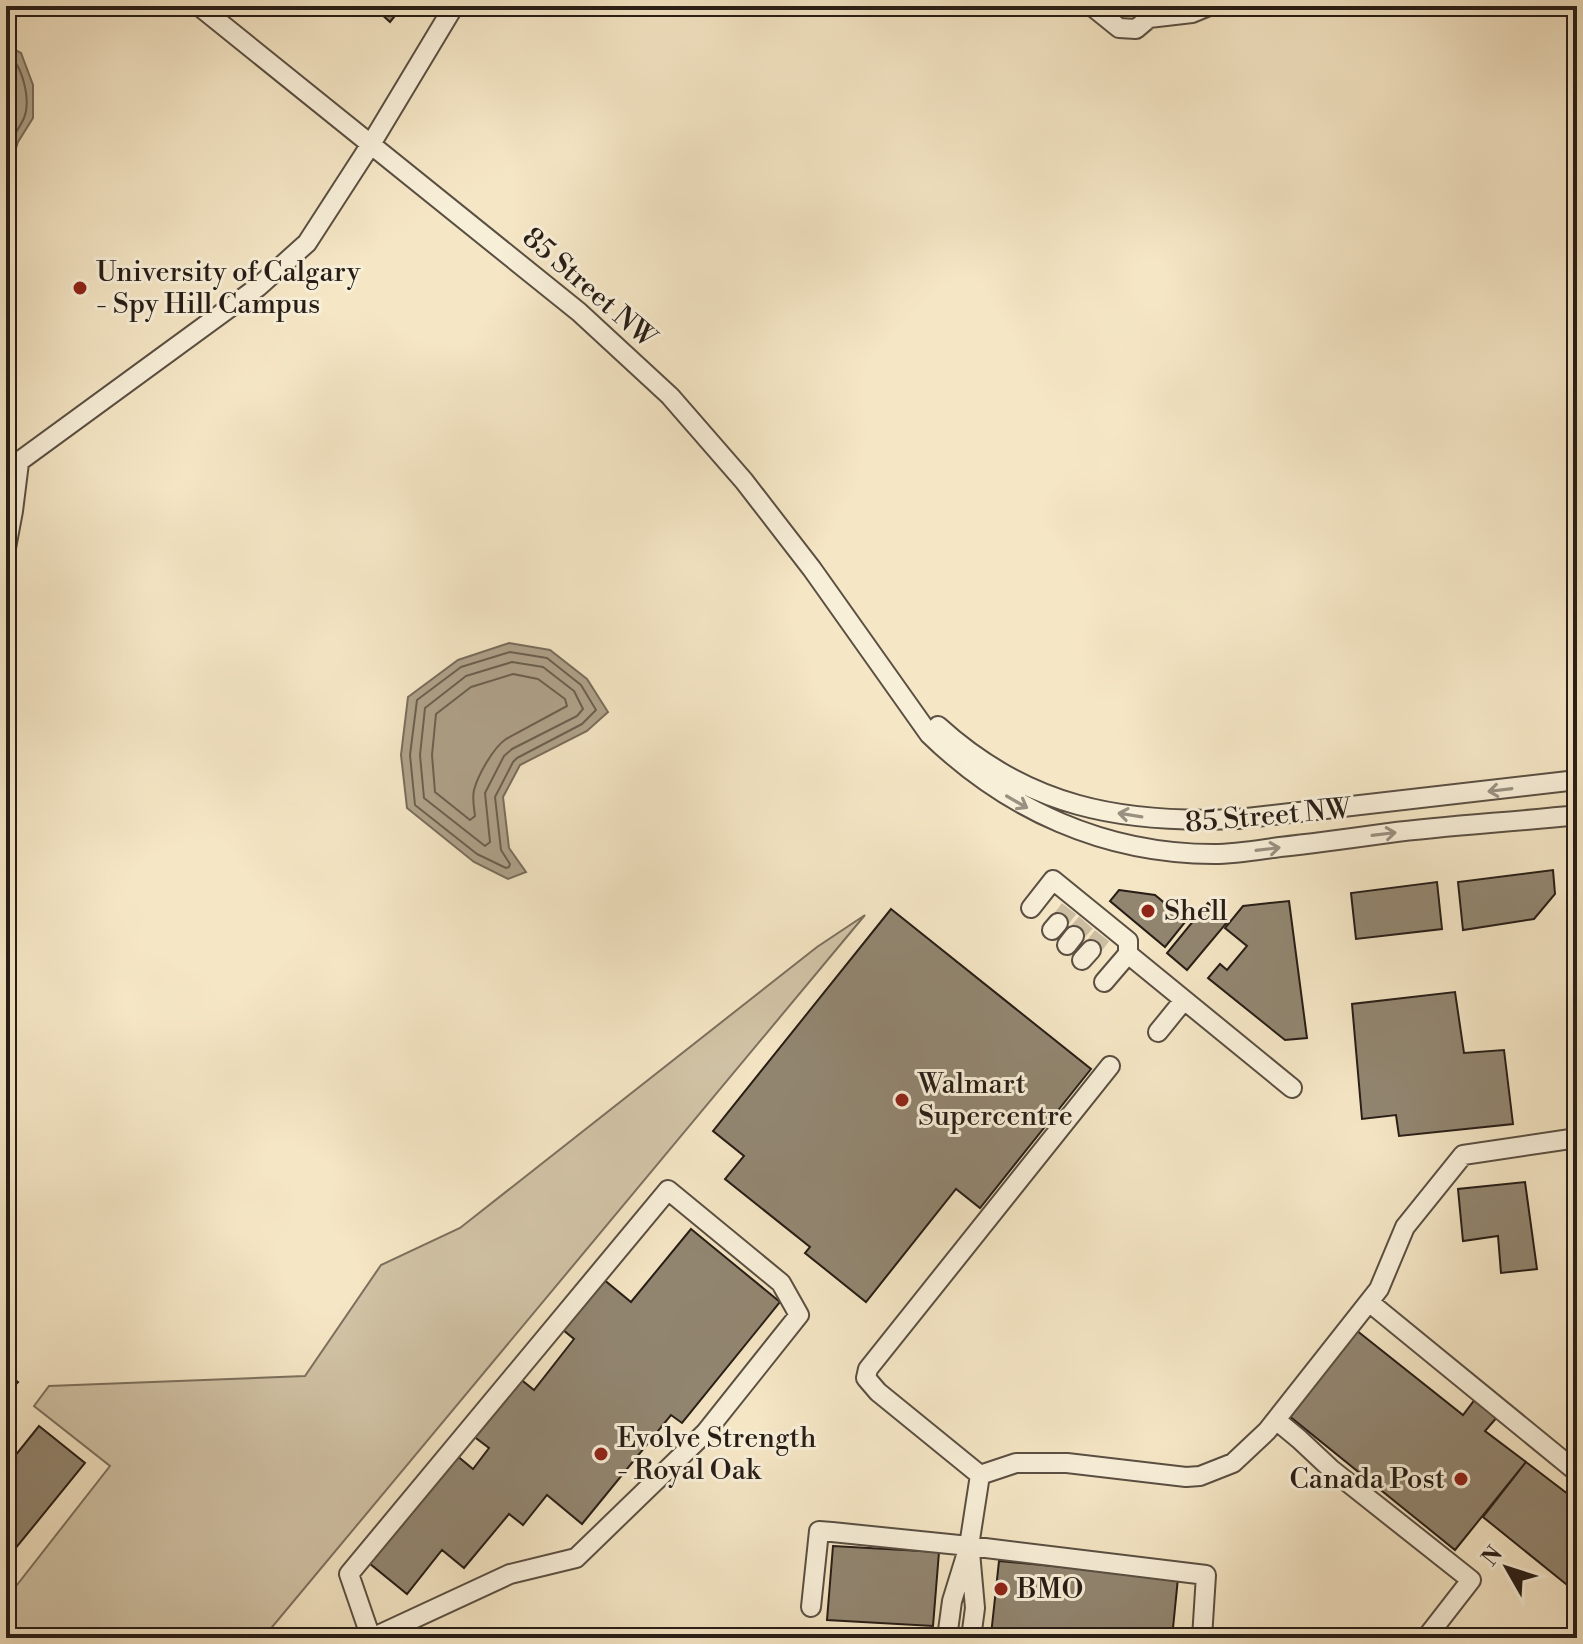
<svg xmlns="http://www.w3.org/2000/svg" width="1583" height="1644" viewBox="0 0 1583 1644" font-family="'Libre Bodoni',serif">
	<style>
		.green { fill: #d2c4a7; stroke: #7c705e; stroke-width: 2 }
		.water { fill: #afa28a; stroke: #796d5c; stroke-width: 2 }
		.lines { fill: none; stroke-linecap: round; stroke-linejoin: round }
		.shore { stroke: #6b6050; stroke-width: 2 }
		.building { fill: #928671; stroke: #271d16; stroke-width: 2 }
		.minor-tunnel { stroke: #ccbea2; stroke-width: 18; stroke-dasharray: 18 9; stroke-linecap: butt }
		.minor-casing { stroke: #5a4f42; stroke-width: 22 }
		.minor { stroke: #f8efd9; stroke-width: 18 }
		.oneway { stroke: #9a9081 }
		.poi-dot { fill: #8f2418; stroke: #f8efd9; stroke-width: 3 }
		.labels { text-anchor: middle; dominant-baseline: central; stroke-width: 6; stroke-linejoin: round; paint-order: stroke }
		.poi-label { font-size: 28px; fill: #271d16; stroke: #f8efd9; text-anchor: start }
		.street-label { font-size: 28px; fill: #271d16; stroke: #f8efd9 }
	</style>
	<rect width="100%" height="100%" fill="#f5e6c5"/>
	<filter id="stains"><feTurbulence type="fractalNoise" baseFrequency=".0025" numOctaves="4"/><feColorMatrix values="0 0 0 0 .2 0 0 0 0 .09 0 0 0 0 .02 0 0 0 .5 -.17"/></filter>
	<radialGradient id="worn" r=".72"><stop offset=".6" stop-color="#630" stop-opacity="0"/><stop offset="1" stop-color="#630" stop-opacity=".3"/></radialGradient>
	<path class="green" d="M865,915l-602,723h-257v-39l104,-133 -76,-60 15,-20 256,-10 76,-111 79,-37 357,-281z"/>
	<path class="water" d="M6,45l15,8 12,32v33l-15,24 -12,36z
		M509,643l41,7 37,29 21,33 -21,19 -67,34 -17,32 6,51 17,24 -18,7 -34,-17 -67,-54 -6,-53 7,-58 50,-37z"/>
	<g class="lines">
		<path class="shore" d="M6,54c17,9 25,47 18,64 -6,13 -13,20 -18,35
			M510,652l37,6 34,27 15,25 -14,14 -65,34 -4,4 -18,35 6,53 9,14 -1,3 -3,1 -29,-14 -62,-49 -5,-50 7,-55 44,-33z
			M512,662l31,5 31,24 9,18 -6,7 -65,33 -8,7 -19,37 5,49 -5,4 -61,-48 -4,-43 5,-47 41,-32z
			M513,674l25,5 27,20 2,7 -61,33c-13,9 -28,36 -32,51 -2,8 0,18 1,26l-5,4 -35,-28 -3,-37 4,-41 35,-27z"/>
	</g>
	<path class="building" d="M386,6h17l-13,16 -10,-9z
		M1553,870l2,24 -21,25 -71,11 -5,-48z
		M1437,882l5,47 -86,10 -5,-46z
		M1119,890l36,5 31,26 -21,26 -55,-46z
		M1289,901l18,137 -22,2 -77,-62 12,-14 7,6 20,-24 -22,-18 18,-22z
		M1208,903l21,17 -42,50 -20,-17z
		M891,909l200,160 -111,139 -24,-19 -90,113 -61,-49 5,-6 -85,-68 19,-23 -31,-25z
		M1577,936v71l-7,-63z
		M1455,992l9,61 40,-3 9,74 -114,12 -3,-21 -34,4 -10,-115z
		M1525,1182l12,87 -36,4 -3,-37 -35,5 -5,-52z
		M691,1229l89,73 -98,121 -11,-8 -89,109 -35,-29 -24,30 -14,-11 -45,54 -22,-18 -35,44 -38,-31 87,-108 17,14 16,-21 -17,-13 47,-57 15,12 40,-51 -12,-10 41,-50 28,23z
		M1356,1330l107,85 13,-17 22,18 -13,15 41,31 -71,88 -167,-135z
		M6,1373l12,9 -4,4 -2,-2 -4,5 7,6 -9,11z
		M39,1426l46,37 -79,97v-93z
		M1526,1462l51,39v92l-94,-76z
		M833,1546l106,6 -6,74 -106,-6z
		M999,1561l179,17 -6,60h-146l-35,-3z"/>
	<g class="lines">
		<path class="minor-tunnel" d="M1058,923l14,-18
			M1074,936l15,-17
			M1091,950l14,-18"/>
		<g class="minor-casing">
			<path id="minor" d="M199,6l380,306 91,84 74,85 68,88 117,165c78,76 176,120 285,120 22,0 44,-4 66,-7 37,-4 73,-9 109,-14 63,-8 126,-11 188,-18
				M1093,7l26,21 17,1 13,-11 10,-12
				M1149,18l43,-5 17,-7
				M6,471l252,-184 49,-44 64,-99 83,-138
				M6,548l7,-37 6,-48
				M938,726c89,81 183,98 300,93l339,-39
				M1031,908l22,-28 75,61v13
				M1052,930l6,-7
				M1067,945l7,-9
				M1082,960l9,-10
				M1104,982l24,-28 164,134
				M1158,1032l26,-32
				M1369,1302l208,170
				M1276,1420l23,19 32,30 140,111 -45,58
				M980,1475l36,-12h51l119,14 14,-1 33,-13 34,-32 112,-142 26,-62 58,-72 114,-17
				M980,1475l-102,-83 -12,-14 2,-9 242,-303
				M970,1552l5,56 -4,30
				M811,1607l8,-76 13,1 137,14 237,29 -4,63
				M371,1638l-22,-64 319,-384 113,93 18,32 -94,118 -129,125 -66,16 -138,64
				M947,1638l5,-37 17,-55 11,-71"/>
		</g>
		<use href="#minor" class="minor"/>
	</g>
	<defs><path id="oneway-shaft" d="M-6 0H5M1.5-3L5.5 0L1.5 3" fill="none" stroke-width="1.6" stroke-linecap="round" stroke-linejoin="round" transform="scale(2)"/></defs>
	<g class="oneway">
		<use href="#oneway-shaft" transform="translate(1500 790) rotate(173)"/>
		<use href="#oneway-shaft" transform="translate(1017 802) rotate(30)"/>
		<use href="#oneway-shaft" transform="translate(1130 815) rotate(-171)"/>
		<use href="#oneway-shaft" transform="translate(1384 834) rotate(-7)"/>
		<use href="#oneway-shaft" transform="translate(1268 849) rotate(-7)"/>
	</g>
	<g class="poi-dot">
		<circle cx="80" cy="288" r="8"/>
		<circle cx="1148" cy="911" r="8"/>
		<circle cx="902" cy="1100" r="8"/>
		<circle cx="601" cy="1454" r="8"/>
		<circle cx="1461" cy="1479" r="8"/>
		<circle cx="1001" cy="1589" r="8"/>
	</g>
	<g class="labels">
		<g class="poi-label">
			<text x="96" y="272">University of Calgary<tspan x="96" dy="32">- Spy Hill Campus</tspan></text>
			<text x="1164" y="911">Shell</text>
			<text x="918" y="1084">Walmart<tspan x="918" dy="32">Supercentre</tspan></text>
			<text x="617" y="1438">Evolve Strength<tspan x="617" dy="32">- Royal Oak</tspan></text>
			<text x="1445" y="1479" text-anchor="end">Canada Post</text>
			<text x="1017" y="1589">BMO</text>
		</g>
		<g class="street-label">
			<text transform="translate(589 288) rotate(41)">85 Street NW</text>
			<text transform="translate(1268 816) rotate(-5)">85 Street NW</text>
		</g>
	</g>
	<rect width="1583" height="1644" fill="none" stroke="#f5e6c5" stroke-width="32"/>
	<rect x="8" y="8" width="1567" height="1628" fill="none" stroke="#271d16" stroke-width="4"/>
	<rect x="16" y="16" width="1551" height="1612" fill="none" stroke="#271d16" stroke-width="2"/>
	<g transform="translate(1507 1568) rotate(309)" stroke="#f8efd9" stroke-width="6" paint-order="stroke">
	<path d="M0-6L14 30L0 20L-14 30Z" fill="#271d16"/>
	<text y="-12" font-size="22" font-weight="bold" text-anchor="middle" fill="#271d16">N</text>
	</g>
	<rect width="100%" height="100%" filter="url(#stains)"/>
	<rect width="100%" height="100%" fill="url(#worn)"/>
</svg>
